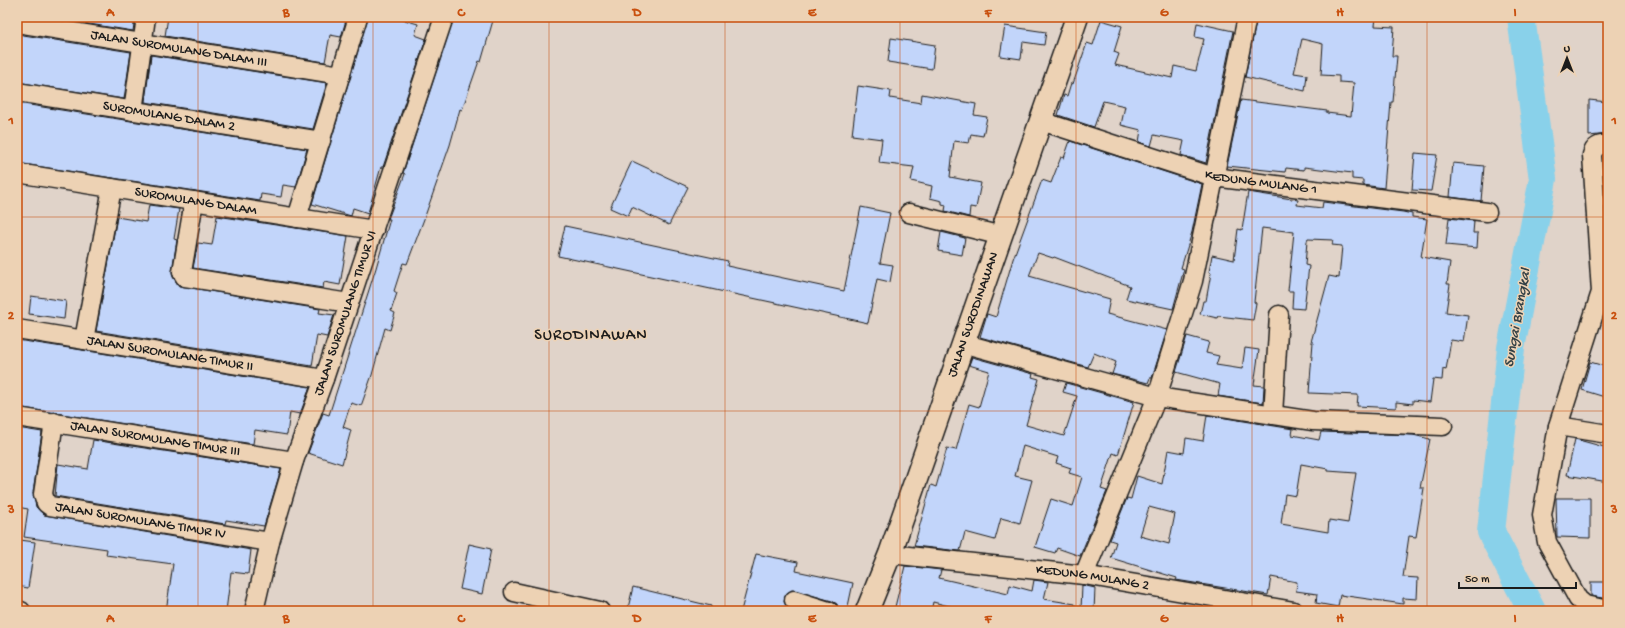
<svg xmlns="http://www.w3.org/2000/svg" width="1625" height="628" viewBox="0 0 1625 628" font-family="'Gochi Hand',sans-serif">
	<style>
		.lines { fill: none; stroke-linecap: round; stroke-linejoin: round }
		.river { stroke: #89d1ea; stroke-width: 28 }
		.building { fill: #c2d5fa; stroke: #1c1c1c; fill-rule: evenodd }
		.minor-casing { stroke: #1c1c1c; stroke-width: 21 }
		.secondary-casing { stroke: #1c1c1c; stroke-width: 25 }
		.minor { stroke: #edd2b4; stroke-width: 18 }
		.secondary { stroke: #edd2b4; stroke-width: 22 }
		.grid { fill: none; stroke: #c9500e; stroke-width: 1; stroke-opacity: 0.55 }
		.labels { text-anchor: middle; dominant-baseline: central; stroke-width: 3; stroke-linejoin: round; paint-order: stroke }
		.street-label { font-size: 14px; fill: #1c1c1c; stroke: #edd2b4 }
		.water-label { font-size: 15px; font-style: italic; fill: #324045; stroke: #edd2b4 }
		.quarter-label { font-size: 16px; letter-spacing: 1px; fill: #1c1c1c; stroke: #edd2b4 }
		.neatline { fill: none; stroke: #c9500e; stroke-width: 1.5 }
		.grid-label { font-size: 13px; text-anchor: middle; font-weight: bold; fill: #c9500e }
	</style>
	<rect width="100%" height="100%" fill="#e0d3c9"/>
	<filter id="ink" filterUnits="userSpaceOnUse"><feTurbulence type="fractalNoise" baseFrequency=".025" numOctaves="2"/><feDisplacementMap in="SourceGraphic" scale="8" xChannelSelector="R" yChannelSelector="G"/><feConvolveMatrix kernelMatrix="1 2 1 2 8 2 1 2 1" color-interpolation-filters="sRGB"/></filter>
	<g filter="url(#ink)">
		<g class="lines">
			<path class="river" d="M1521,17l22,162 -32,169 -20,184 41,79"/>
		</g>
		<path class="building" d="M46,17h89l-2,14z
			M168,17h179l-6,20 -11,-2 -5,27 -160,-26z
			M368,17h26l24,7 -3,11 11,4 -43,128h-2l-13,46 -15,-5 -2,8 -39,-12z
			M454,17h40l-13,45 -2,-1 -17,49 -2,-1 -10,36 -26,74 -17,45 -4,-1 -9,28 3,2 -6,18 4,2 -5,17 -5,-2 -13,47 -11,31 -10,-3 -8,24 8,3 -9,34 -34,-11 15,-40 6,2 47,-147 14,-49h-2l17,-45 -2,-1z
			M1257,17h119l-1,9 19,1 -2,29h5l-4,46h-2l-7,86 -21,-3v-5l-11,-1v-6l-48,-6v3l-18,-2 -1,4 -58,-6 14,-66 86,11v2l24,3 3,-33 -15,-1v-6l-18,-1 2,-31 -21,-5 -8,34 13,2 -2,16 -60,-14z
			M1101,20l21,6 -8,26 5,2 -4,11 57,13 2,-12 22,5 8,-32 -9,-2 2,-14 36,8 -27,132 -25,-8 3,-14 -30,-6 -3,11 -12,-4 2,-12 -20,-5 4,-19 -22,-5 -9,26 -36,-12 6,-20 3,1 4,-13 2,1 14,-41 6,2z
			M1005,26l41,6 -2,13 -21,-3 -2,17 -21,-3z
			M17,34l114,18 -7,47 -107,-17z
			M891,38l44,7 -3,24 -44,-7z
			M151,55l176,28 -14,46 -168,-27z
			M858,86l33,5 -1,7 31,5 1,-9 54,10 -2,11 13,2 -4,19 -12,-2 -2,9 -15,-2 -4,36 31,6 -5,25 -6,-1 -1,10 -24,-6 1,-6 -4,-1v-3l-12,-3 2,-12 -21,-5 3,-14 -35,-4 3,-24 -30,-4z
			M1589,100l19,2v32l-19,2z
			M17,103l114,18 176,28 -11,38 -13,-2 -2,12 -20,-3 -1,7 -243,-38z
			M1070,141l132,43 -10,48 -11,36 3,1 -11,40 -47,-10 4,-13 -76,-29 -1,1 -15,-5 -9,23 81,23 -3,15 60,16 -15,48h-2l-2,5 -36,-9 4,-12 -22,-9 -6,14 -108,-30 7,-23 9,3 17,-58 29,-79 9,3 10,-26 3,1z
			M1415,153l22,2 -6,36 -19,-1z
			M632,161l56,26 -19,38 -37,-18 -4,9 -18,-8z
			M1453,163l31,3 -3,35 -31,-4z
			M1248,192l50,8 -1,5 25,3 1,-6 80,10 9,2v3l15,2 -6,38 29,5 -3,22h3l-4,28 22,3 -4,27 -13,-2 -5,30 -3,-1 -1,11 -9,-1 -3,23 -17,-2v4l-17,-2v6l-39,-2 1,-11 -49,-2 4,-51h-2l18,-66 10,2 3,-32 -10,-1 1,-5 -25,-1 -1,2 -2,24 4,1 -5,43 -12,-1 1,-17h-5l6,-59 -32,-4 -8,74 2,1 -3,17 -35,-4 -1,2 -17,-4 3,-13h3l5,-28 -2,-1 3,-17 22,5 4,-31 4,1z
			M149,205l30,4 -5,30 3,1 -5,31 1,6 6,9 141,23 -1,4 15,2 -7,22 -10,-2 -5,31 -216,-35 21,-114 29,5z
			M861,207l29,6 -10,50 13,2 -3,17 -13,-3 -9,44 -310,-67 7,-30 163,35 -1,5 117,25z
			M217,216l131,20 -8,49 -16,-3 -1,6 -130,-20 5,-25 14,2z
			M1449,218l25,3 -1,12h5l-1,15 -31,-3z
			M941,232l24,6 -3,17 -24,-4z
			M31,296l35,5 -2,18 -35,-5z
			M1187,336l22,6 -3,11 13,3 -3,9 26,4 3,-21 14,2 -5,35 10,1 -1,17 -45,-7 2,-12 -44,-12z
			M17,340l65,10 228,37 -10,27 -10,-2 -3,23 -32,-5 -2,14 -236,-37z
			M972,357l61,17 -1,3 7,2 -13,46 38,11 13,-40 -14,-4 3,-9 68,19 -16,53 -5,-2 -12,36 6,2 -27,65 -23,-8 -2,5 -20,-6 16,-48 22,7 9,-29 -13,-4 2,-5 -15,-5 2,-6 -35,-11 -8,30 17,4 -12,43 -19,-5 -6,22 -30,-8 -5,19 -46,-5 17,-61 5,2 11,-39 9,2 13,-46 10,3 10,-36 -20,-6z
			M1590,362l18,5v31l-26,-8z
			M1207,415l86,14 -1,6 27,5 2,-8 92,3 17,4 -10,49h4l-8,49 -7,-1 -6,41 15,1 -1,21 -14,-1v6l-63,-9 -2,12 -22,-4 1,-9 -21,-3 1,-9 -26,-5 -3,18 -92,-15 1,-2 -66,-20 5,-16 -6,-2 17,-42 4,1 6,-23 25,8 6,-34 16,3 2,-15 17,3zM1301,464l27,5v2l28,2 -8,50 -19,-3 -1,12 -47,-8 4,-30 11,2zM1149,507l26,7 -6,30 -29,-8z
			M17,428l25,4 -9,61 3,14 8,8 207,35 -3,24 -17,-2 -5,39h-60l7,-47 -67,-9 1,-6 -83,-12 4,-28 -11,-2z
			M1575,439l33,9v34l-41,-7z
			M93,440l188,29 -17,57 -38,-6 -1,4 -170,-28 3,-32 30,5z
			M1556,498h34v40l-33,-1z
			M20,540l15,2 -7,46 -11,-2v-39l2,1z
			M469,544l22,5 -9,45 -22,-5z
			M756,554l42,8 -2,9 57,12 -6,28h-8l-2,-7 -5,-3 -40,-11 -5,3 -3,9 3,5 7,4h-53z
			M905,566l36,4 -2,8 69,16 2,-9 22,6 2,-11 14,2 -4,17 31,5 -1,7h-105l-36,-9 -2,9h-37z
			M1591,582h17v17l-17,-3z
			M1082,585l13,3 -1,23h-13z
			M633,587l78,19v5h-72l-11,-3z"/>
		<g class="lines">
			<g class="minor-casing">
				<g id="minor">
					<path id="s1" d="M17,23l324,52"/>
					<path id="s2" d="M17,92l304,49"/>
					<path d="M133,111l13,-94"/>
					<path id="s3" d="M1041,121l173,56 273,35"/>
					<path d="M1608,145c-9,-1 -14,2 -16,10l9,137 -43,134 -16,89 5,27 31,57 7,6 23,5"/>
					<path id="s4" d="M17,173l357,57"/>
					<path d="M194,201l-12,71 3,5 164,26"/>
					<path d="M909,213l93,23"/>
					<path d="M297,218l61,-201"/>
					<path id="s5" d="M17,329l307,50"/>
					<path d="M84,340l28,-152"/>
					<path d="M962,343l195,54 156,24 130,5"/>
					<path d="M1273,415l6,-100"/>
					<path id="s6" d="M17,417l277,44"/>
					<path id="s7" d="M54,422l-11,72 3,9 4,3 220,36"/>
					<path d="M1558,426l50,8"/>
					<path id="s8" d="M890,554l194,21 210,36"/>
					<path d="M1084,575l73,-178 36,-116 54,-264"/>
					<path d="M514,592l86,19"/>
					<path d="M794,600l35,11"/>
					<path d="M17,610l4,1"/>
					<path id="s9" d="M254,611l16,-69 24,-81 30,-82 120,-362"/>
				</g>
			</g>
			<g class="secondary-casing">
				<g id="secondary">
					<path id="s10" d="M867,611l23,-57 187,-537"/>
				</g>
			</g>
			<use href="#minor" class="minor"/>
			<use href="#secondary" class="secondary"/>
		</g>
	</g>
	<path class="grid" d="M198,17v594M373,17v594M549,17v594M725,17v594M900,17v594M1076,17v594M1252,17v594M1427,17v594M17,217h1591M17,411h1591"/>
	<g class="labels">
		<g class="street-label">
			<text stroke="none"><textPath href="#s1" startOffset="164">JALAN SUROMULANG DALAM III</textPath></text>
			<text stroke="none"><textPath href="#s2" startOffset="154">SUROMULANG DALAM 2</textPath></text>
			<text stroke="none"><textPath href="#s3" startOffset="229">KEDUNG MULANG 1</textPath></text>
			<text stroke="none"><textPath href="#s4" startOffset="181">SUROMULANG DALAM</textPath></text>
			<text stroke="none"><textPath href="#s9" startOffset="312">JALAN SUROMULANG TIMUR VI</textPath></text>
			<text stroke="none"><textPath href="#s10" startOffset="315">JALAN SURODINAWAN</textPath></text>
			<text stroke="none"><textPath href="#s5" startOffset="155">JALAN SUROMULANG TIMUR II</textPath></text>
			<text stroke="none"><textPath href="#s6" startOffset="140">JALAN SUROMULANG TIMUR III</textPath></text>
			<text stroke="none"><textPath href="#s7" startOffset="179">JALAN SUROMULANG TIMUR IV</textPath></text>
			<text stroke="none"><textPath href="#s8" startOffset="204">KEDUNG MULANG 2</textPath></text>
		</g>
		<g class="water-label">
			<text transform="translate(1518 318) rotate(-80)">Sungai Brangkal</text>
		</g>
		<g class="quarter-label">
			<text x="591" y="336">SURODINAWAN</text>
		</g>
	</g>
	<rect width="1625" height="628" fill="none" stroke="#edd2b4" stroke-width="44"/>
	<g transform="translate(1567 58)" stroke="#edd2b4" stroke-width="3" paint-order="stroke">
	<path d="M0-3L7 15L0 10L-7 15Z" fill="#1c1c1c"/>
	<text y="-6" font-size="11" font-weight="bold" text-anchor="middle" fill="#1c1c1c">U</text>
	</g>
	<path d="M1459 582v6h117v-6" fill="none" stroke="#1c1c1c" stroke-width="2"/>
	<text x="1465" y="582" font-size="12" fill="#1c1c1c" stroke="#edd2b4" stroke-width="3" paint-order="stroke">50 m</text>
	<rect x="22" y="22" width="1581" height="584" class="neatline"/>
	<g class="grid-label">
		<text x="110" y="16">A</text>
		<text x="286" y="16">B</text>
		<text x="461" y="16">C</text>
		<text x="637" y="16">D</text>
		<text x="812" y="16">E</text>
		<text x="988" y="16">F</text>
		<text x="1164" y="16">G</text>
		<text x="1340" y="16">H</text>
		<text x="1515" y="16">I</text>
		<text x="11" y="124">1</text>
		<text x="1614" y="124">1</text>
		<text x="11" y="319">2</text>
		<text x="1614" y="319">2</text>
		<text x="11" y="513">3</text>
		<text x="1614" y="513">3</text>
		<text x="110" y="622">A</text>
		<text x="286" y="622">B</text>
		<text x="461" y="622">C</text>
		<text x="637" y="622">D</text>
		<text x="812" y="622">E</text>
		<text x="988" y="622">F</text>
		<text x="1164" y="622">G</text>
		<text x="1340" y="622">H</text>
		<text x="1515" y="622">I</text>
	</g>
</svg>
